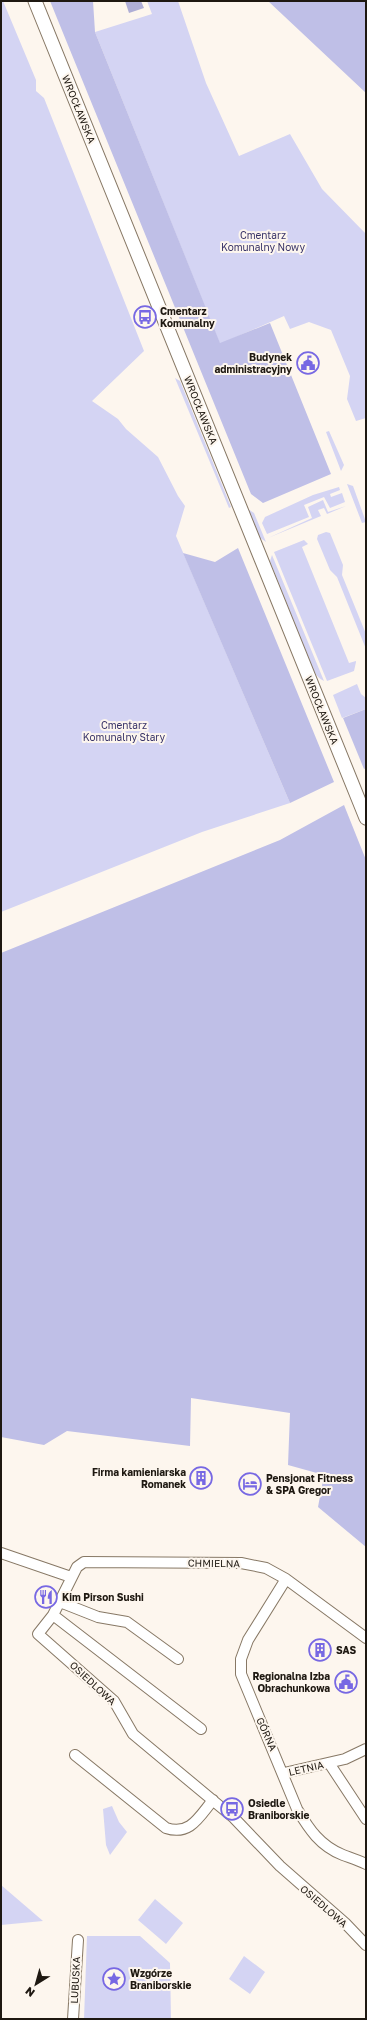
<svg xmlns="http://www.w3.org/2000/svg" width="367" height="2020" viewBox="0 0 367 2020" font-family="'Golos Text',sans-serif">
	<style>
		.green { fill: #d4d4f3 }
		.forest { fill: #bfbfe7 }
		.water { fill: #afaed6 }
		.lines { fill: none; stroke-linecap: round; stroke-linejoin: round }
		.minor-casing { stroke: #877865; stroke-width: 12 }
		.secondary-casing { stroke: #877865; stroke-width: 15 }
		.minor { stroke: #fff; stroke-width: 10 }
		.secondary { stroke: #fff; stroke-width: 13 }
		.labels { text-anchor: middle; dominant-baseline: central; stroke-width: 4; stroke-linejoin: round; paint-order: stroke }
		.street-label { font-size: 10px; fill: #1e1811; stroke: #fdf6ee }
		.park-label { font-size: 10px; fill: #393468; stroke: #fdf6ee }
		.poi-label { font-size: 10px; font-weight: bold; fill: #1e1811; stroke: #fdf6ee; text-anchor: start }
	</style>
	<rect width="100%" height="100%" fill="#fdf6ee"/>
	<path class="green" d="M1,1h2l33,79v11l8,7 100,253 -52,50 26,18 8,10 32,28 20,39 7,10 -9,30 114,267 -88,29 -201,80z
		M147,1h31l28,82 33,73 51,-22 32,55 44,45v184l-10,3 -9,-22 3,-23 -19,-46 -22,-8 -19,7 -6,-13 -64,28 -125,-312 57,-18z
		M175,378l5,3 51,126 -2,1z
		M329,431l15,34 -3,6 -15,-39z
		M347,484l6,2 13,36 -4,1z
		M339,487l1,3 -10,4 1,3 11,-4 3,9 -15,6 -6,-11 -20,8 5,12 -42,17 -5,-11 3,-6 48,-22z
		M323,500l5,12 18,-6 -19,8 -3,-6 -6,2 3,6 -53,22 44,-20 -4,-11z
		M248,509l6,4 12,29 -7,-5z
		M326,532l4,1 13,32 -1,10 24,59v15l-29,-72 -7,-7 -13,-31 1,-4z
		M304,540l4,4 -6,3 47,116 7,-2v1l-2,9 -27,10 -53,-129z
		M272,555l52,126c-9,-4 -11,-12 -14,-20l-40,-100z
		M357,684l4,10 5,4v11l-24,9 -9,-23z
		M112,1806l7,16 8,10 -17,23 -4,-10 -3,-36z
		M1,1885l42,36 -42,4z
		M155,1899l28,24 -17,21 -28,-24z
		M87,1936h53l30,27 1,56h-87z
		M244,1956l21,16 -15,22 -21,-15z"/>
	<path class="forest" d="M50,1h43l2,31 125,311 50,-20 61,151 -68,29 -12,-9z
		M268,1h98v92z
		M238,548l96,234 -44,21 -107,-250 32,9z
		M366,709v59l-2,1 -21,-51z
		M344,805l22,55v687l-48,-40 6,-32 -36,-10 2,-52 -99,-15 -1,48 -123,-15 -23,14 -43,-8v-484l279,-113z"/>
	<path class="water" d="M125,1h16l3,7 -15,5z"/>
	<g class="lines">
		<g class="minor-casing">
			<path id="minor" d="M1,1553l70,24
				M286,1579l-38,61 -7,19v15l56,135c12,20 23,37 46,46 8,3 15,5 23,9
				M60,1602l38,15 29,5 51,37
				M53,1615l148,114
				M366,1638l-80,-59 -20,-11 -25,-5 -157,-1 -7,5 -24,48 -15,19 76,67 19,33 101,84 46,48 65,57 21,22
				M75,1755l91,73c24,8 33,-11 47,-28
				M329,1763l37,56
				M284,1773l61,-14 21,-10
				M73,2019l5,-79"/>
		</g>
		<g class="secondary-casing">
			<path id="secondary" d="M35,1l331,817"/>
		</g>
		<use href="#minor" class="minor"/>
		<use href="#secondary" class="secondary"/>
	</g>
	<defs>
		<g id="bus-ring" transform="scale(1.15)"><circle r="9.5" fill="#fdf6ee" stroke="#7768e3" stroke-width="1.5"/><path d="M-5-6H5V4H4V6H2V4H-2V6H-4V4H-5ZM-3.5-4V0h7V-4ZM-3.5 1.2v1.5H-2V1.2ZM2 1.2v1.5H3.5V1.2Z" fill="#7768e3"/></g>
		<g id="civic-ring" transform="scale(1.15)"><circle r="9.5" fill="#fdf6ee" stroke="#7768e3" stroke-width="1.5"/><path d="M-.6-6.5H3V-4.5H.6V-3L4-1V1h2V6H-6V1h2V-1L-.6-3ZM-1.2 2.5V6h2.4V2.5Z" fill="#7768e3"/></g>
		<g id="building-ring" transform="scale(1.15)"><circle r="9.5" fill="#fdf6ee" stroke="#7768e3" stroke-width="1.5"/><path d="M-4-6H4V6H1V3H-1V6H-4ZM-2.5-4.3h1.7v1.8h-1.7ZM.8-4.3h1.7v1.8H.8ZM-2.5-1h1.7V.8h-1.7ZM.8-1h1.7V.8H.8Z" fill="#7768e3"/></g>
		<g id="hotel-ring" transform="scale(1.15)"><circle r="9.5" fill="#fdf6ee" stroke="#7768e3" stroke-width="1.5"/><path d="M-6-4.5h1.5V1H6V5H4.5V3h-9V5H-6ZM-4 0a1.8 1.8 0 1 1 3.6 0ZM.5 0V-2.5h3Q6-2.5 6 0Z" fill="#7768e3"/></g>
		<g id="restaurant-ring" transform="scale(1.15)"><circle r="9.5" fill="#fdf6ee" stroke="#7768e3" stroke-width="1.5"/><path d="M-5-6h1v4h1v-4h1v4h1v-4h1v5L-1.5 .5V6h-2V.5L-5-1ZM5-6V6H3V1.5H1.5Q1.5-4 5-6Z" fill="#7768e3"/></g>
		<g id="sight-ring" transform="scale(1.15)"><circle r="9.5" fill="#fdf6ee" stroke="#7768e3" stroke-width="1.5"/><path d="M0-6L1.8-2.2L6-1.7L2.9 1.2L3.7 5.4L0 3.3L-3.7 5.4L-2.9 1.2L-6-1.7L-1.8-2.2Z" fill="#7768e3"/></g>
	</defs>
	<g fill-rule="evenodd">
		<use href="#bus-ring" x="145" y="317"/>
		<use href="#civic-ring" x="308" y="363"/>
		<use href="#building-ring" x="201" y="1478"/>
		<use href="#hotel-ring" x="250" y="1484"/>
		<use href="#restaurant-ring" x="46" y="1597"/>
		<use href="#building-ring" x="320" y="1650"/>
		<use href="#civic-ring" x="346" y="1682"/>
		<use href="#bus-ring" x="232" y="1809"/>
		<use href="#sight-ring" x="114" y="1979"/>
	</g>
	<g class="labels">
		<g class="street-label">
			<text transform="translate(79 109) rotate(68)">WROCŁAWSKA</text>
			<text transform="translate(201 410) rotate(68)">WROCŁAWSKA</text>
			<text transform="translate(322 710) rotate(68)">WROCŁAWSKA</text>
			<text transform="translate(214 1563) rotate(1)">CHMIELNA</text>
			<text transform="translate(93 1683) rotate(43)">OSIEDLOWA</text>
			<text transform="translate(267 1734) rotate(66)">GÓRNA</text>
			<text transform="translate(306 1768) rotate(-13)">LETNIA</text>
			<text transform="translate(324 1906) rotate(41)">OSIEDLOWA</text>
			<text transform="translate(75 1980) rotate(-87)">LUBUSKA</text>
		</g>
		<g class="park-label">
			<text x="263" y="235">Cmentarz<tspan x="263" dy="12">Komunalny Nowy</tspan></text>
			<text x="124" y="725">Cmentarz<tspan x="124" dy="12">Komunalny Stary</tspan></text>
		</g>
		<g class="poi-label">
			<text x="160" y="311">Cmentarz<tspan x="160" dy="12">Komunalny</tspan></text>
			<text x="292" y="357" text-anchor="end">Budynek<tspan x="292" dy="12">administracyjny</tspan></text>
			<text x="186" y="1472" text-anchor="end">Firma kamieniarska<tspan x="186" dy="12">Romanek</tspan></text>
			<text x="266" y="1478">Pensjonat Fitness<tspan x="266" dy="12">&amp; SPA Gregor</tspan></text>
			<text x="62" y="1597">Kim Pirson Sushi</text>
			<text x="336" y="1650">SAS</text>
			<text x="330" y="1676" text-anchor="end">Regionalna Izba<tspan x="330" dy="12">Obrachunkowa</tspan></text>
			<text x="248" y="1803">Osiedle<tspan x="248" dy="12">Braniborskie</tspan></text>
			<text x="130" y="1973">Wzgórze<tspan x="130" dy="12">Braniborskie</tspan></text>
		</g>
	</g>
	<rect width="367" height="2020" fill="none" stroke="#1e1811" stroke-width="4"/>
	<g transform="translate(36 1984) rotate(217)" stroke="#fdf6ee" stroke-width="3" paint-order="stroke">
	<path d="M0-3L7 15L0 10L-7 15Z" fill="#1e1811"/>
	<text y="-6" font-size="11" font-weight="bold" text-anchor="middle" fill="#1e1811">N</text>
	</g>
</svg>
